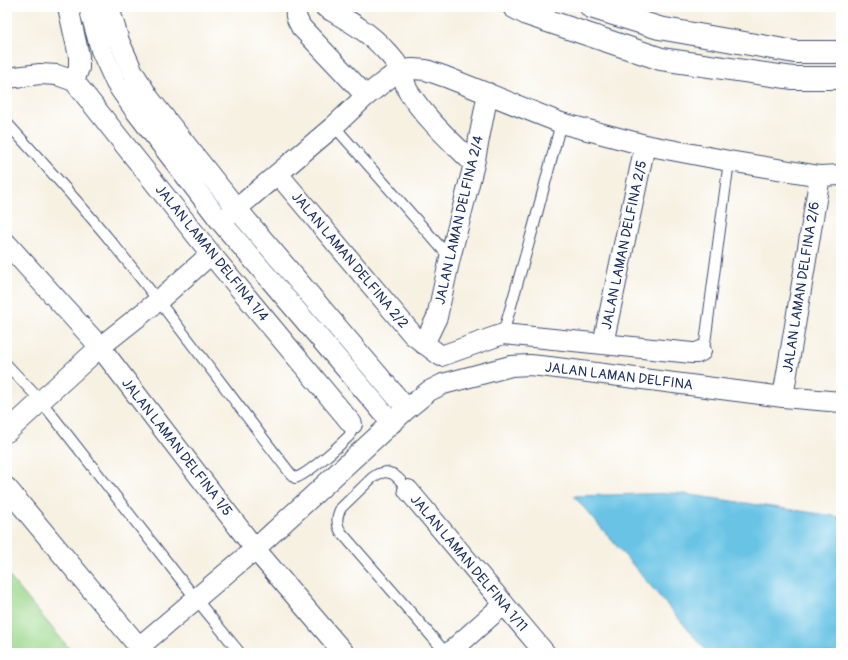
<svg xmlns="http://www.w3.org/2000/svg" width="848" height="660" viewBox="0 0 848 660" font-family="Pangolin,sans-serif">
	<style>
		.green { fill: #9bd78b; stroke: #5b8374 }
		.water { fill: #67c3e5; stroke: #4179a2 }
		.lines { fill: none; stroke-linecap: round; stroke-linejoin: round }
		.service-casing { stroke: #3c4c72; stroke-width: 12 }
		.minor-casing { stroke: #3c4c72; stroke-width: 22 }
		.tertiary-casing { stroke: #3c4c72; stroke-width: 24 }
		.service { stroke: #fff; stroke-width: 10 }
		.minor { stroke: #fff; stroke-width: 20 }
		.tertiary { stroke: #fff; stroke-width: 22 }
		.labels { text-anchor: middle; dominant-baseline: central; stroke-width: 4; stroke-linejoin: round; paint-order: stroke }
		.street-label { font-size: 14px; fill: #1b2f5e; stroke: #fff }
	</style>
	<rect width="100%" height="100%" fill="#fff"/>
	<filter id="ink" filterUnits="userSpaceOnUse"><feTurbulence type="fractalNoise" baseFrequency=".025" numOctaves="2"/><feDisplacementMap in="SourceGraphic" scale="8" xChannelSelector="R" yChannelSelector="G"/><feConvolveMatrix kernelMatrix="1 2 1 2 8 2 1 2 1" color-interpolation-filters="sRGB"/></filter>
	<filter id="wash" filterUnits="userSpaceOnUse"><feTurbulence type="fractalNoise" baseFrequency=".012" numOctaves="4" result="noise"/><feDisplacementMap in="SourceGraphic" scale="16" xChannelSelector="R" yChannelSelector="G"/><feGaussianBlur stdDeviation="0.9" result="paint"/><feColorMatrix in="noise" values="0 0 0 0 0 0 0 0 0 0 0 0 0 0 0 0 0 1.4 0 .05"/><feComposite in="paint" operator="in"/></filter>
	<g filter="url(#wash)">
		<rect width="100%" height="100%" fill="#f7f1e2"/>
		<path class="green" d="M7,574l66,79h-66z"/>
		<path class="water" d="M677,493l164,24v136h-133l-134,-157z"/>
	</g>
	<g filter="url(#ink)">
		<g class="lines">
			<g class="service-casing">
				<path id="service" d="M7,123c36,40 72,79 106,121 61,74 118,153 177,229l5,5c12,-3 45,-33 54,-42l3,-6v-6
					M334,126l116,132
					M503,334l31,-109 27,-102
					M701,351l3,-4 1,-4 24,-182
					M7,365l34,36 155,198 44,54
					M408,490l-9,-11 -6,-5 -7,-2 -8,2 -6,4 -31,30c-5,9 -5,16 0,24l105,121"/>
			</g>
			<g class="minor-casing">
				<path id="minor" d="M89,7l12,43 15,33 18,26 87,113 171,201
					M109,7l10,34 14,31 16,26 88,111 170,200
					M297,7c-3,9 0,12 4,20l65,69
					M325,7c20,12 43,24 59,42 6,6 14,15 17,22 3,6 4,14 7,20 18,28 43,50 66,73
					M7,78l33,-4 17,1 17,6 5,-13v-12l-11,-49
					M74,81l137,173 141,170
					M278,174l135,161 28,21 62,-22 189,19h5l4,-2
					M221,222l113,-96 32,-30 23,-18 12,-8 12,-1 13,1 20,7 115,46 84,22 84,16 91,15 21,-1
					M7,244l93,103 155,202 89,104
					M424,344l13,-27 13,-59 24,-94 14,-71
					M603,344l42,-199
					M783,397l37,-221
					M7,432l93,-85 58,-46 53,-47
					M7,488l137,165
					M408,490l137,163
					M139,647l116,-98 152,-140 22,-18 14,-7 68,-18 19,-1 19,2 234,30 58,5
					M449,653l55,-49"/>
			</g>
			<g class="tertiary-casing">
				<path id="tertiary" d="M514,7l13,7 134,45 132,19h48
					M591,7l68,21 136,24h46"/>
			</g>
			<use href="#service" class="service"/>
			<use href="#minor" class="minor"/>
			<use href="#tertiary" class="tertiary"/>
		</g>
	</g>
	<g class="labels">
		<g class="street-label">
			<text transform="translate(459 220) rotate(-77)">JALAN LAMAN DELFINA 2/4</text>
			<text transform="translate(624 245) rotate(-78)">JALAN LAMAN DELFINA 2/5</text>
			<text transform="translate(212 253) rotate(51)">JALAN LAMAN DELFINA 1/4</text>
			<text transform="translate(350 260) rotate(50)">JALAN LAMAN DELFINA 2/2</text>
			<text transform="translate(801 287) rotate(-81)">JALAN LAMAN DELFINA 2/6</text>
			<text transform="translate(619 376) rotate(7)">JALAN LAMAN DELFINA</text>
			<text transform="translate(177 447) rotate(52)">JALAN LAMAN DELFINA 1/5</text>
			<text transform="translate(469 563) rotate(50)">JALAN LAMAN DELFINA 1/11</text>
		</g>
	</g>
	<rect width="848" height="660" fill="none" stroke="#fff" stroke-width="24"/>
</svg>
